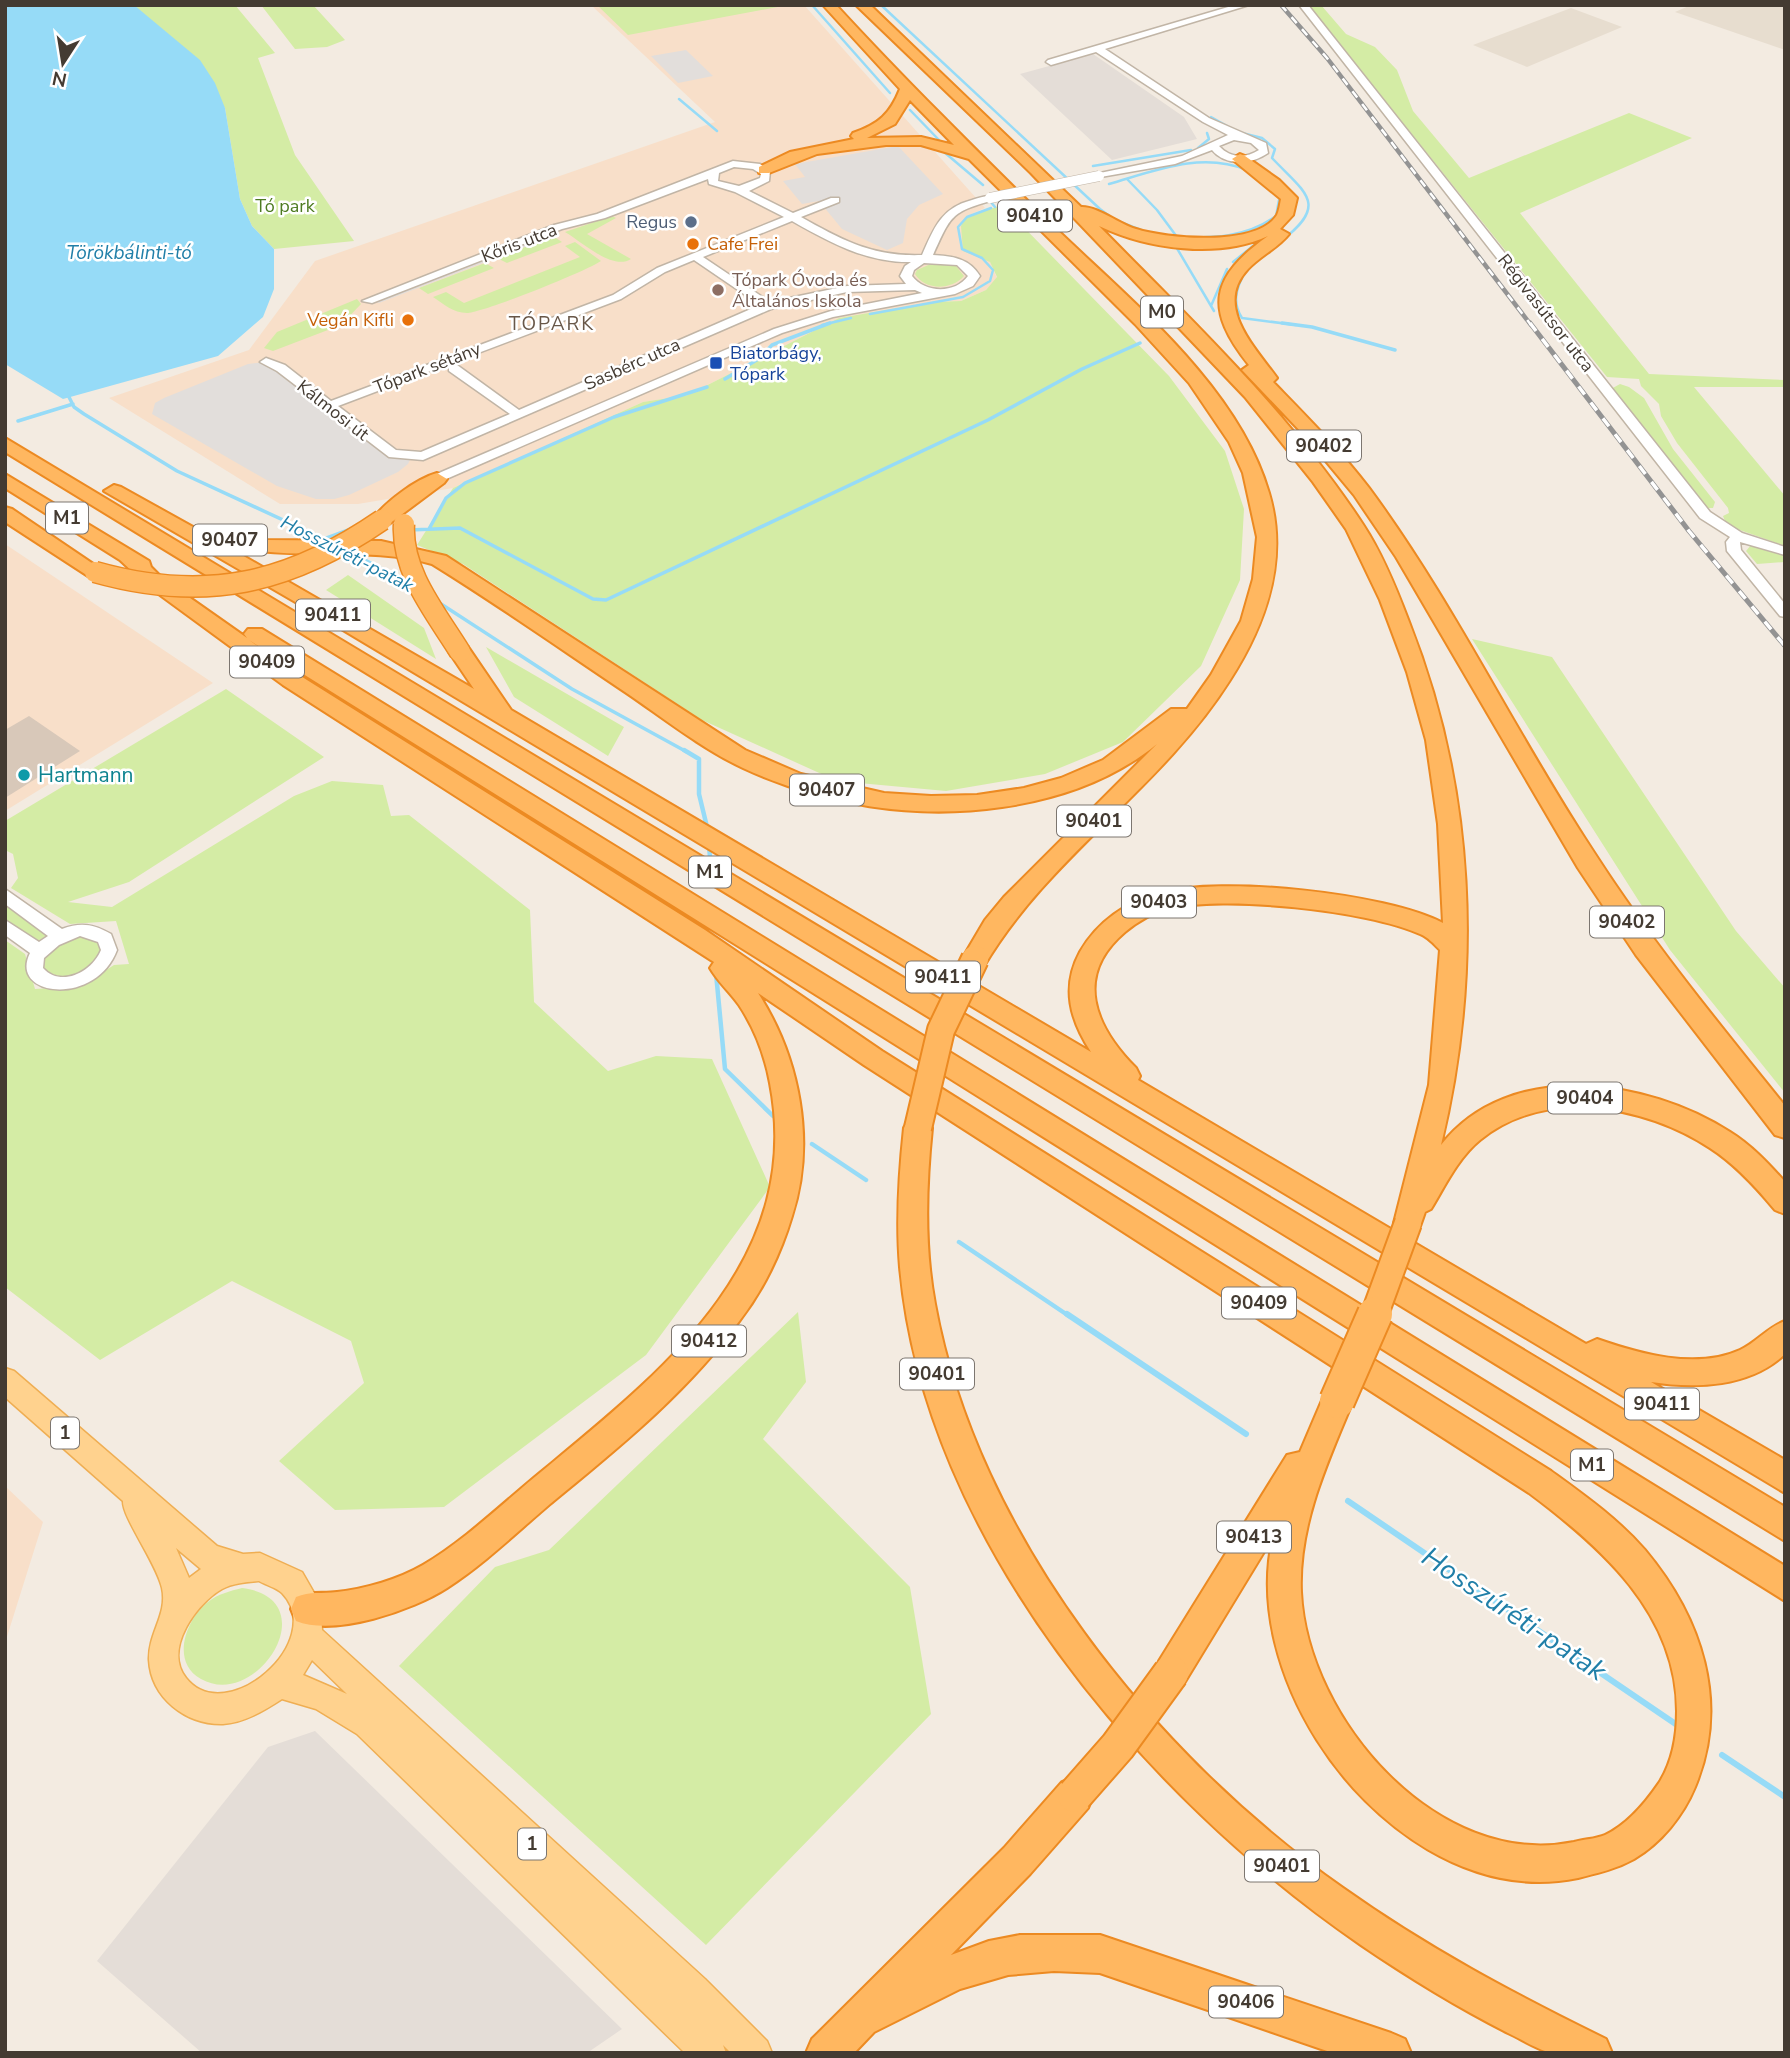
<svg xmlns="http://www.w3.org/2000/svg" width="1790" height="2058" viewBox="0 0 1790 2058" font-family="'Nunito Sans',sans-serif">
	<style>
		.residential { fill: #e7ddcf }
		.commercial { fill: #f8dfc9 }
		.industrial { fill: #e4ddd7 }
		.green { fill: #d4eca5 }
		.parking { fill: #e2dedb }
		.water { fill: #96dbf7 }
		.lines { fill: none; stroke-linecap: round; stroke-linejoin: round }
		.stream-far3 { stroke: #96dbf7; stroke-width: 2.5 }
		.stream-far2 { stroke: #96dbf7; stroke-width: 3.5 }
		.stream-far1 { stroke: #96dbf7; stroke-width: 4.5 }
		.stream { stroke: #96dbf7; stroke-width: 6 }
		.building { fill: #d8c8b9 }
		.minor-casing { stroke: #c1b5a6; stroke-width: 3 }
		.major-casing { stroke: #efae53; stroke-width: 3 }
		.highway-casing { stroke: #ec8a22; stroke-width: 4 }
		.minor { fill: #fff; fill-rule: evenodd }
		.major { fill: #ffd28e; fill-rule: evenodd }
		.highway { fill: #ffb760; fill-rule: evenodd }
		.rail-far1-casing { stroke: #939393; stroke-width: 4.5 }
		.rail-casing { stroke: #939393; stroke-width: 5 }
		.rail-far1 { stroke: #fff; stroke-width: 2.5; stroke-dasharray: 8; stroke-linecap: butt }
		.rail { stroke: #fff; stroke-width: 3.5; stroke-dasharray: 10; stroke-linecap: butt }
		.minor-bridge-casing { stroke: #c1b5a6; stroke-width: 11; stroke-linecap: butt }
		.highway-bridge-far2-casing { stroke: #ec8a22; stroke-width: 23; stroke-linecap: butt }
		.highway-bridge-far1-casing { stroke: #ec8a22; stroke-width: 30; stroke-linecap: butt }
		.highway-bridge-casing { stroke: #ec8a22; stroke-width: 38; stroke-linecap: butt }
		.minor-bridge { stroke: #fff; stroke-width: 10 }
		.highway-bridge-far2 { stroke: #ffb760; stroke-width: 20 }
		.highway-bridge-far1 { stroke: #ffb760; stroke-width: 26 }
		.highway-bridge { stroke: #ffb760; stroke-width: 34 }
		.service-dot { fill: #5c6f8a; stroke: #fff; stroke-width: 2.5 }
		.food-dot { fill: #e8710a; stroke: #fff; stroke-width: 2.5 }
		.education-dot { fill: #8d6e63; stroke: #fff; stroke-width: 2.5 }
		.transit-dot { fill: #1a4fb4; stroke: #fff; stroke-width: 2.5 }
		.culture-dot { fill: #0f9aa8; stroke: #fff; stroke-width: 2.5 }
		.labels { text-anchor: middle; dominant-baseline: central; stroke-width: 5; stroke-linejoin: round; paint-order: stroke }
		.far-park-label { font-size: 18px; fill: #4d7b20; stroke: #fff }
		.far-service-label { font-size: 18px; fill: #4e5e75; stroke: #fff; text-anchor: end }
		.far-street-label { font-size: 18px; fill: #443b32; stroke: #fff }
		.far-food-label { font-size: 18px; fill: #c56008; stroke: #fff; text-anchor: start }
		.far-education-label { font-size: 18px; fill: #785e54; stroke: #fff; text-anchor: start }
		.far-transit-label { font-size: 18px; fill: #164399; stroke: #fff; text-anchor: start }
		.shield { fill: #fff; stroke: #7c7670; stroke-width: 2 }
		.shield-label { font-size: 19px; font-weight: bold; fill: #443b32 }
		.far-water-label { font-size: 19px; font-style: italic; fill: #207fa8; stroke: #fff }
		.far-neighbourhood-label { font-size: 19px; letter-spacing: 2px; fill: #685748; stroke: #fff }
		.culture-label { font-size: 21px; fill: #0d838f; stroke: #fff; text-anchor: start }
		.near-water-label { font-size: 28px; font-style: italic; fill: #207fa8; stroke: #fff }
	</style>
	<rect width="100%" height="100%" fill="#f3ebe1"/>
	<path class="residential" d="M1691,5h94v45l-110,-38z
		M1571,8l51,19 -95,40 -54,-22z"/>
	<path class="commercial" d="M591,5h213l181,203 -20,9 -4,9 29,36 7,16 -11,12 -25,11 -28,1 -94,16 -151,77 -45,7 -190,86 -95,16h-78l-171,-106 140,-48 66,-89 400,-139z
		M5,544l208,139 -208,128z
		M5,1486l38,36 -38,121z"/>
	<path class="industrial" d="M1093,54l91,63 13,22 -85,21 -92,-86z
		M315,1731l307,298 -35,24h-385l-105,-92 171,-214z"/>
	<path class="green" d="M134,5h101l40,48 -17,5 37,97 59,86 -80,8 -22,-23 -12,-27 -15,-91z
		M261,5h52l32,35 -18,7 -32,2z
		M597,5h191l-160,30z
		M1308,5h13l25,29 29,13 22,23 16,41 56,67 160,-65 63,25 -172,75 129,161 136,6v7h-91l91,109v50l-48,-17 -12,-8 -2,-5 6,-3 -1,-5 -51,-65 -16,-27 -2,-12 -18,-18 -2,-7 -32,-2z
		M1002,205l167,171 56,75 19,58 -4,71 -39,86 -78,76 -78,32 -99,17 -109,-10 -135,-61 -239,-156 -46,-19 36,-57 190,-86 45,-7 151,-77 94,-16 28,-1 25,-11 11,-13 -7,-15 -27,-11 -2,-25 4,-9z
		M612,216l4,2 -29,16 44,25c-18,12 -49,-17 -66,-27z
		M553,236l9,6 -55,21 -10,-5z
		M575,242l26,19c-14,10 -119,52 -134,52 -14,0 -23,-9 -34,-16l13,-5 18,11 116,-46 -15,-11z
		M485,263l9,5 -66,26 -9,-6z
		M933,263l23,3 8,10c-12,14 -39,15 -49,-2l2,-4z
		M357,299l4,5 -20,21 -68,26 -9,-3 13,-16z
		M1620,384l9,3 15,11 29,51 42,53 -2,6h-6l-96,-119z
		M1751,545l34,9v8l-28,2 -11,-13z
		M348,575l76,53 12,31 -110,-69z
		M1472,639l80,18 184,274 49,57v105l-115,-143z
		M486,647l138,80 -16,29 -94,-59z
		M226,689l98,68 -195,125 -61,20 44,5 182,-111 38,-15 51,4 8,31 18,-1 121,95 4,92 74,69 48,-15 56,3 58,128 -124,168 -202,152 -109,3 -56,-49 85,-78 -13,-42 -119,-60 -132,79 -95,-73v-347l20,14 10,35 46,-3 33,-21 15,-1 -13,-43 -46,3 -59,-36 7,-10 -5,-24 -8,-4v-29z
		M5,903l41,33 -10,6 -31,-23z
		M67,936h29l8,11c-7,23 -39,41 -60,21 -5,-16 11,-23 23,-32z
		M798,1312l8,70 -43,57 147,148 21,127 -225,231 -307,-279 96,-99 54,-17z
		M242,1588c86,11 15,123 -41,91 -31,-17 -15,-60 7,-77 10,-8 22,-11 34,-14z"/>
	<path class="parking" d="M686,50l27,26 -35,7 -27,-27z
		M898,146l45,48 -24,11 -12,14 -4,24 -16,7 -45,-21 -23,-28 -17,3 -19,-23 22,-4 -10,-13z
		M547,232l6,4 -174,67 -7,-3z
		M266,362l108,80 38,14 -4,8 -10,8 -49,23 -15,4h-18l-39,-13 -125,-72 3,-11 9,-5 84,-34z"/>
	<path class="water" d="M5,5h129l66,55 15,23 10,25 15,91 12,27 22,23v40l-11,28 -45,39 -155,43 -58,-35z"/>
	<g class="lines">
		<path class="stream-far3" d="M812,5l78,88
			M881,5l219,204 15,11 26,10
			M679,99l38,32
			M910,110l29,30
			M1211,117l16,9
			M1238,132l24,6 13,11 -3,9c33,35 58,46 9,83
			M915,145l16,2
			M1198,148l11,-9 -2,-6
			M944,152l39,33
			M1093,166l98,-16
			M1127,179l30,31 20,27c36,1 69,1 99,-21l3,-16
			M1109,184c45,-13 92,-33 138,-14
			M990,201l5,6
			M1175,245l39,66
			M1233,262l31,-25
			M1211,306l16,-37
			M870,314l93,-17 27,-16 3,-11 -11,-12 -20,-9 -4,-22 9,-10 24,-9
			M1242,318c-10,-15 -6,-29 2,-44
			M1242,318l54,7
			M822,325l29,-7"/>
		<path class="stream-far2" d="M1282,323l30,4 83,23
			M725,379l35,-21 12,-13 58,-22
			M68,395l6,12 10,7 93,57 156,72
			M18,421l55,-17
			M429,529l17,-31 19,-15 149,-66 93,-30
			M409,530l51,-2 133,71 13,1 382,-180 94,-51 58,-26
			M324,539l27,-10
			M350,552l60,32
			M438,602l134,87 115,63"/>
		<path class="stream-far1" d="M684,750l15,9v35l8,33
			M709,846l1,11
			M716,973l9,96 48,47
			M812,1144l54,36
			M959,1242l110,74"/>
		<path class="stream" d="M1067,1314l179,120
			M1348,1501l332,226
			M1722,1755l63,42"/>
	</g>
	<path class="building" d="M29,716l51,35 -75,47v-68z"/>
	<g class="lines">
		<g class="minor-casing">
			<path id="minor" d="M1235,5h14l-144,44 104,69 57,25 2,10c-17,12 -43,13 -56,-3l-37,14 -80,14v-4l87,-18 46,-21 -25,-13 -107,-70 -45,13 -5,-3 2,-2zM1234,140l17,3 8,7c-14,9 -29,8 -40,-4z
				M1299,5h9l402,507 32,21 43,14v8l-45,-13 1,8 44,54v13l-5,-1 -53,-65 -1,-9 4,-5 -30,-19z
				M733,161l27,3 10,7 -1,10 -20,10 44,22 38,-15h8v4l-38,15c41,23 72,40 121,38 12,-27 19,-47 50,-55 7,-2 14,-5 22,-4v4c-44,12 -43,16 -61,55 19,1 36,3 47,21l-7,10 -18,8 -122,23 -51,16 -345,150 -5,-1v-6l342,-147 57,-18 91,-18 -7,-3 -68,2 -76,17 -348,151 -34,-3 -112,-86 -17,-9 6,-4 19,7 46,36 282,-106 44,-27 127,-51 -49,-25 -26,-8 -1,-5 -103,39 -43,11 -190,74 -10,-2 192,-76 43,-11zM734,167l19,2 8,5 -1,4 -21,8 -21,-5 1,-8zM792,221c37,21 75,42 119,41l-6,4 -5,10 6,8 -59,2 -77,16 -67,-45zM694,260l66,45 -241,105 -62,-45h-8v6l61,43 -89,38 -25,-2 -58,-44 283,-107 44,-27zM924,263l33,2 11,11c-13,18 -43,17 -56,0l2,-6z
				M5,889l57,40c19,-7 31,-5 49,5l6,16c-21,57 -109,47 -87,3l-25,-18v-15l34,22 9,-6 -43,-32zM80,936l18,6 3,8c-9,22 -40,38 -58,18l1,-10 15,-13z"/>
		</g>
		<g class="major-casing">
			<path id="major" d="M5,1368l9,3 203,175 26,8 17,-1 42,19 19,33 1,25 383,349 62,62 5,12h-41l-8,-8 3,8h-41l-328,-319 -41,-25 -34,-10c-17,11 -38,24 -59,25 -37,1 -72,-26 -74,-64 -1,-27 19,-46 13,-72 -5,-24 -40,-71 -39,-87l-118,-104zM176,1548l25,21 -12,9zM259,1581c7,4 18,7 23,12 46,48 -56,136 -96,85 -23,-29 11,-75 36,-89 11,-6 25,-7 37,-8zM312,1660l35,34 -44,-19z"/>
		</g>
		<g class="highway-casing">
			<path id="highway" d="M823,5h13c69,75 141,146 213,217 78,76 189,163 220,271 20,67 -3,131 -39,187 -68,108 -182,177 -246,286l-9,3 -9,-3 -4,-7 23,-39 19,-23 153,-153c-44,36 -99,55 -155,63 -88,13 -179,-2 -259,-39 -40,-19 -76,-47 -112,-72 -66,-44 -131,-90 -199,-132 -69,-20 -142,0 -211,-21l253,146 -25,-37 3,-5h16l43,63 580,342c-21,-32 -30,-65 -11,-100 17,-30 46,-50 79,-59 63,-17 226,0 284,30l-5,-99 -12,-84 -19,-68 -27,-72 -34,-71 -33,-47 -68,-85 -214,-224 -175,-168h14l211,202c16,-1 38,17 55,22 31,10 121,18 141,-14 2,-4 3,-11 4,-16l-49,-40 8,-5 5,2 34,24 18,18 -4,17 -13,14 9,5c-11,14 -29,22 -41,35 -35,37 7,78 29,109l-4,4c33,34 67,68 96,106 86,116 148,249 228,369 57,88 123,168 188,249v32l-10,-3 -139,-180 -58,-87 -182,-311 -42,-62 -49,-59 -63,-66 7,-5c-45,-56 -39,-88 19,-129 -50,23 -121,13 -169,-10 93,95 192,188 265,300 19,29 33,64 45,96 66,167 74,348 32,523 68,-87 207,-66 289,-13 21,13 38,31 55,50v32l-10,-4c-19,-23 -40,-46 -65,-62 -66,-43 -165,-61 -230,-8 -22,18 -35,46 -49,69l-6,3 -7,20 -10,3 -10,-3 -4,-9 35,-138 11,-135c-6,-6 -12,-13 -20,-16 -53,-24 -196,-39 -253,-25 -15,4 -30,13 -42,23 -52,44 -30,95 11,136l4,8 -2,4 448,264 11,-5c43,15 99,31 143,11 17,-8 28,-23 45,-29v33c-35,33 -89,35 -134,28l134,78v33l-1462,-875 -219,-127 10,-6 7,2 81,45 9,-4 56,12 114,1 65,15 299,194 56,24 83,19 47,3 46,-1 47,-7 37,-10 42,-18 68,-51h16l24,-34 30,-54 12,-42 4,-42 -14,-64 -14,-31 -40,-59 -54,-59 -166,-165 -48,-14h-35l-69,9 -48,19h-10v-6l31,-15 64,-13 -3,-3 2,-3c26,-9 37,-19 47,-44zM910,100l44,45 -33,-8 -54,1 28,-14z
				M5,438l1780,1069v34l-1780,-1089z
				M437,473l10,6 -3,4 -55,41h-14l-3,-4c13,-18 44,-41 65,-47z
				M5,474l144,87 2,6 12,12 84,59 -3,-4 4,-5h14l1523,937v35l-1536,-961 50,35 406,255 177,121 669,420c33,24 67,48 94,79 57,68 85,153 50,237 -12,29 -34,56 -61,72 -18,10 -36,14 -56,19 -106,22 -207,-52 -261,-138 -37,-59 -60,-133 -44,-203l-90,148 -12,5 -12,-5 -5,-12 5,-12 128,-206 13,-3 26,-61 11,-4 11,4 5,10c-25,60 -55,124 -52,191 6,127 137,278 273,250 10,-3 22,-3 31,-7 22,-10 41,-33 54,-52 14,-22 18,-47 18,-72 0,-98 -77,-165 -148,-218l-665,-428 -106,-72c42,65 58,149 34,223 -11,37 -29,74 -52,104 -52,72 -122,128 -190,184 -33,28 -66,60 -103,84 -34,22 -112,49 -151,33l-5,-12 5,-12c14,-6 26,-3 41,-5 28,-3 62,-13 86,-27 44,-26 84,-66 124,-98 120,-99 257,-209 223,-384 -5,-27 -15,-54 -31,-78 -9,-13 -21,-23 -29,-37l4,-6 -431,-277 -134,-98 -29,-27 -115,-72z
				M5,507l7,2 93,63 -10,6 -7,-2 -83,-54z
				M918,1117l10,3 4,8c-6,58 -8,118 3,176 42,231 219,451 408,584 83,59 171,106 263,151l6,14c-19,0 -46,4 -64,-1 -13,-4 -27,-13 -40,-19 -51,-26 -100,-56 -147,-88 -216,-148 -437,-406 -461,-678 -4,-46 -1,-93 4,-139l4,-8z
				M1075,1777l13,5 5,13 -5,13 -58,66 -79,81 38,-14 31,-6h80l291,98 14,6 6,14h-78l-233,-80 -46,-2 -46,4 -48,14 -86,43 -20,21h-48l6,-14 192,-191 58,-66z"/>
		</g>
		<use href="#minor" class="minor"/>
		<use href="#major" class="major"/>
		<use href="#highway" class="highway"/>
		<g class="rail-far1-casing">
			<path id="rail-far1" d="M1281,5l46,53 204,267"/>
		</g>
		<g class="rail-casing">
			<path id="rail" d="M1530,323l159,208 96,115"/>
		</g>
		<use href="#rail-far1" class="rail-far1"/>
		<use href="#rail" class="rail"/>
		<g class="minor-bridge-casing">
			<path id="minor-bridge" d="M990,198l109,-22"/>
		</g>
		<g class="highway-bridge-far2-casing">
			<path id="highway-bridge-far2" d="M404,524c-3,48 32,89 56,128
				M95,572c110,31 194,12 287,-52"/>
		</g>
		<g class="highway-bridge-far1-casing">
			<path id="highway-bridge-far1" d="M918,1128l23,-98 34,-71
				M1374,1316l34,-93"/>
		</g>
		<g class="highway-bridge-casing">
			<path id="highway-bridge" d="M1337,1401l38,-87
				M1075,1795l43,-49 53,-73"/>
		</g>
		<use href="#minor-bridge" class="minor-bridge"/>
		<use href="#highway-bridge-far2" class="highway-bridge-far2"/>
		<use href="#highway-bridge-far1" class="highway-bridge-far1"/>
		<use href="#highway-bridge" class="highway-bridge"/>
	</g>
	<circle class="service-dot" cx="691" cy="222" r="7"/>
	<g class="food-dot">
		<circle cx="693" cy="244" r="7"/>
		<circle cx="408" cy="320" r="7"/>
	</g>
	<circle class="education-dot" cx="718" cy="290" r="7"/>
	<rect class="transit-dot" x="709" y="356" width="14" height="14" rx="3.5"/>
	<circle class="culture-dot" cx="24" cy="775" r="7"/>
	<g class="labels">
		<g class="far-park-label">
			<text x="285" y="206">Tó park</text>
		</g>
		<g class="far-service-label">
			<text x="677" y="222">Regus</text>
		</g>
		<g class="far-street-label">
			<text transform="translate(519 243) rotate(-21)">Kőris utca</text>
			<text transform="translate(1546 313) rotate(52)">Régivasútsor utca</text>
			<text transform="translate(632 364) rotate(-24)">Sasbérc utca</text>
			<text transform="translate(427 368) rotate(-21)">Tópark sétány</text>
			<text transform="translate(333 410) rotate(38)">Kálmosi út</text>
		</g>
		<g class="far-food-label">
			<text x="707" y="244">Cafe Frei</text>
			<text x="394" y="320" text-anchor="end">Vegán Kifli</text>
		</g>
		<g class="far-education-label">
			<text x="732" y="280">Tópark Óvoda és<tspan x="732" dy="21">Általános Iskola</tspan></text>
		</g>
		<g class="far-transit-label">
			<text x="730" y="353">Biatorbágy,<tspan x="730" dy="21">Tópark</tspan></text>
		</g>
		<g class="shield">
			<rect x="998" y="200.5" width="74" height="31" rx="5"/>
			<rect x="1141" y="296.5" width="42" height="31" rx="5"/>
			<rect x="1287" y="430.5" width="74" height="31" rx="5"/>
			<rect x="46" y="502.5" width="42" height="31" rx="5"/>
			<rect x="193" y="524.5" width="74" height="31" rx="5"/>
			<rect x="296" y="599.5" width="74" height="31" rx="5"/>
			<rect x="230" y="646.5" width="74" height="31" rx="5"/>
			<rect x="790" y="774.5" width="74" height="31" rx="5"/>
			<rect x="1057" y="805.5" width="74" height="31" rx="5"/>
			<rect x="689" y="856.5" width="42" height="31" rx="5"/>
			<rect x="1122" y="886.5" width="74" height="31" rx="5"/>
			<rect x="1590" y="906.5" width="74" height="31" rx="5"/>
			<rect x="906" y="961.5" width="74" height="31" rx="5"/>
			<rect x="1548" y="1082.5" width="74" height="31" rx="5"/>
			<rect x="1222" y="1287.5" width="74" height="31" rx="5"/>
			<rect x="672" y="1325.5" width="74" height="31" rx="5"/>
			<rect x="900" y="1358.5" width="74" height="31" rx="5"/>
			<rect x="1625" y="1388.5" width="74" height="31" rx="5"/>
			<rect x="51" y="1417.5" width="28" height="31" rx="5"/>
			<rect x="1571" y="1449.5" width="42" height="31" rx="5"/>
			<rect x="1217" y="1521.5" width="74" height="31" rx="5"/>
			<rect x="518" y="1828.5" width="28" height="31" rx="5"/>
			<rect x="1245" y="1850.5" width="74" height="31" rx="5"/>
			<rect x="1209" y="1986.5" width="74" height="31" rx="5"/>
		</g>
		<g class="shield-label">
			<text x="1035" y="216">90410</text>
			<text x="1162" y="312">M0</text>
			<text x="1324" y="446">90402</text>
			<text x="67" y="518">M1</text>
			<text x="230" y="540">90407</text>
			<text x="333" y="615">90411</text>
			<text x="267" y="662">90409</text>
			<text x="827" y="790">90407</text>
			<text x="1094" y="821">90401</text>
			<text x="710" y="872">M1</text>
			<text x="1159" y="902">90403</text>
			<text x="1627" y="922">90402</text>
			<text x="943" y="977">90411</text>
			<text x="1585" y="1098">90404</text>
			<text x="1259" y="1303">90409</text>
			<text x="709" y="1341">90412</text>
			<text x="937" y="1374">90401</text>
			<text x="1662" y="1404">90411</text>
			<text x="65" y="1433">1</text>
			<text x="1592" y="1465">M1</text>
			<text x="1254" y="1537">90413</text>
			<text x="532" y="1844">1</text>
			<text x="1282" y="1866">90401</text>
			<text x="1246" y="2002">90406</text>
		</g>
		<g class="far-water-label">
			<text x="129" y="253">Törökbálinti-tó</text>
			<text transform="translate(347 554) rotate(27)">Hosszúréti-patak</text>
		</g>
		<g class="far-neighbourhood-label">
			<text x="552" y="324">TÓPARK</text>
		</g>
		<g class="culture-label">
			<text x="38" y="775">Hartmann</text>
		</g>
		<g class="near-water-label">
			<text transform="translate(1514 1614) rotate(34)">Hosszúréti-patak</text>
		</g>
	</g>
	<rect width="1790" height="2058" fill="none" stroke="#443b32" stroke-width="14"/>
	<g transform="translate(63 63) rotate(192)" stroke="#ffffff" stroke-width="5" paint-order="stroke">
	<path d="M0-5L12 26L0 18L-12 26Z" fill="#443b32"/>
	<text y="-10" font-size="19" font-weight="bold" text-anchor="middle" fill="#443b32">N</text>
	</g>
</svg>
